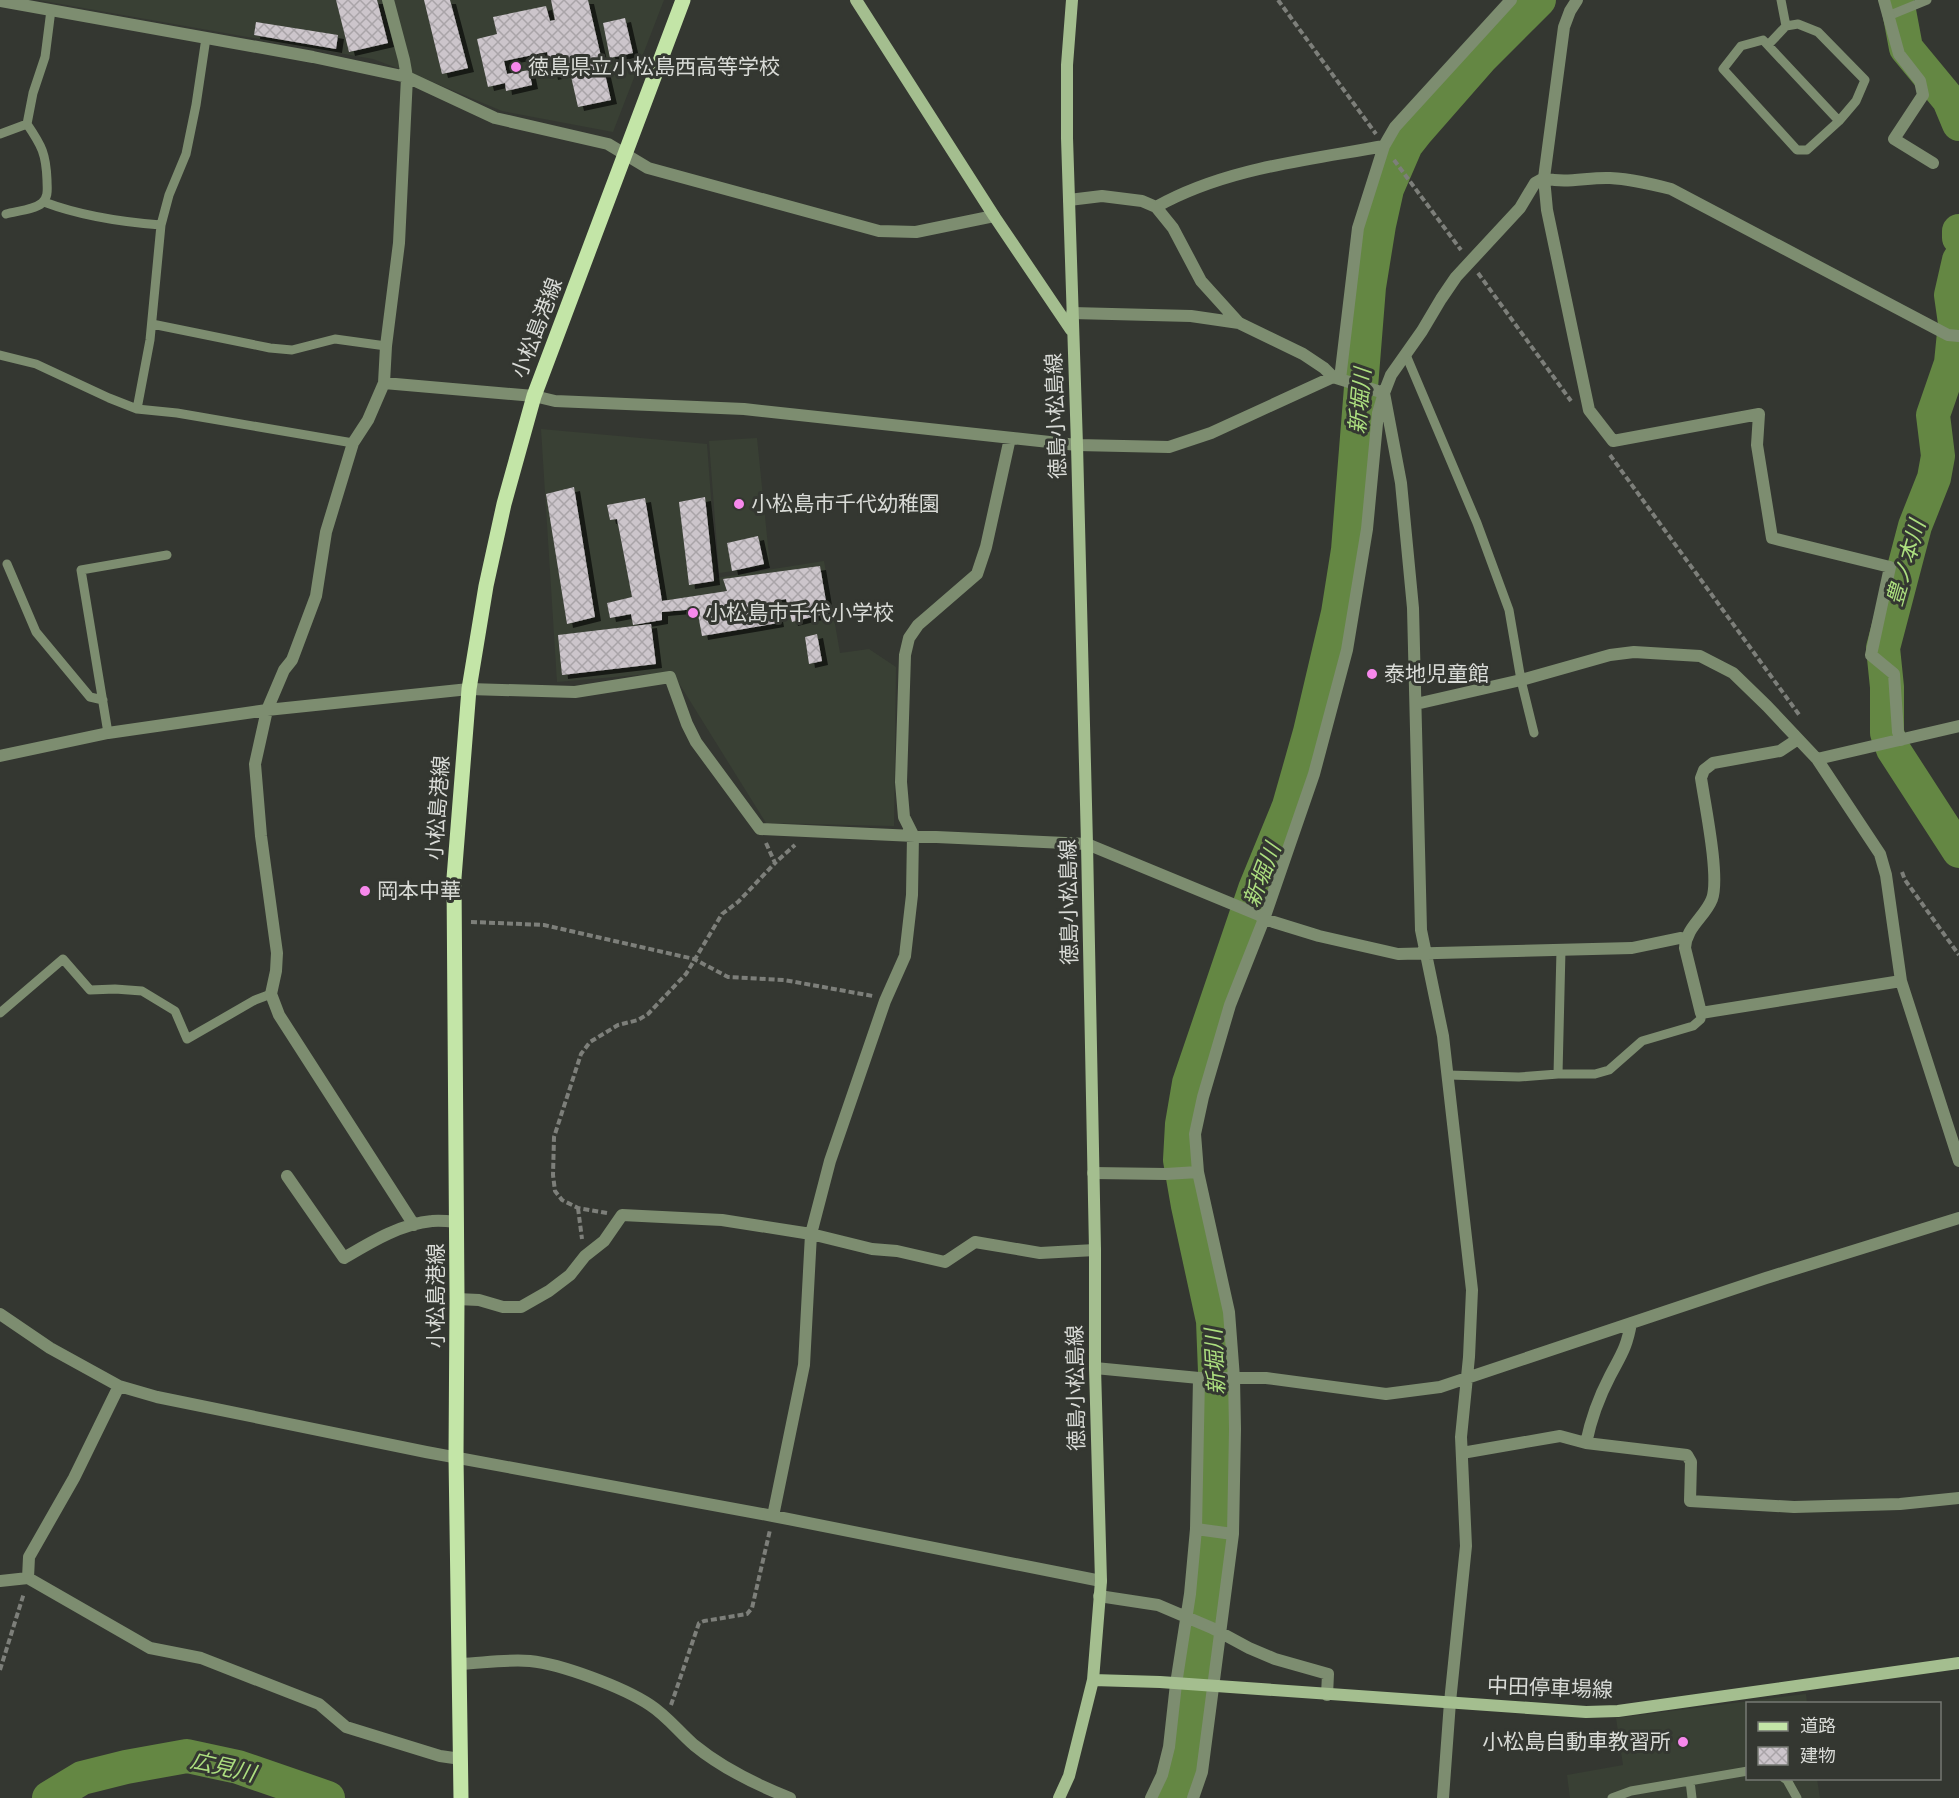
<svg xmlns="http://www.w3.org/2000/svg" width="1959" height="1798" viewBox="0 0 1959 1798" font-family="'Fira Sans Condensed','Noto Sans JP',sans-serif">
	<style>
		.built { fill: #394034 }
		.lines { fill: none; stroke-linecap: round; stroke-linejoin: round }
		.river { stroke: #648743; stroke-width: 34 }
		.building { fill: url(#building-cross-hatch); filter: url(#shadow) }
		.path { stroke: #7d7f7a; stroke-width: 4; stroke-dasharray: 6 3; stroke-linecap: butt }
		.lane { stroke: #7d8d70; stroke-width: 9 }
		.street { stroke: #7d8d70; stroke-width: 12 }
		.secondary { stroke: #a4be8f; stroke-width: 12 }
		.primary { stroke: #c3e5a7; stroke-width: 15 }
		.poi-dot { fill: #f788ec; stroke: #343731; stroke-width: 2 }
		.labels { text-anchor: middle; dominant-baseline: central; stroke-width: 6; stroke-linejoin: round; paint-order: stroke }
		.poi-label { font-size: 21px; fill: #d9dbd7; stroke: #343731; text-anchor: start }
		.street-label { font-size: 21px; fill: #d9dbd7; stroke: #343731 }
		.water-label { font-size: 22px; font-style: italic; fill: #acde7f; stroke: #343731 }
	</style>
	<defs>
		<pattern id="building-cross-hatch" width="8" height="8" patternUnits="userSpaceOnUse" patternTransform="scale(1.5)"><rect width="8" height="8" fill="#ccc5cb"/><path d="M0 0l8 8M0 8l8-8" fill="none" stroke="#a9a4a8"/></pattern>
		<filter id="shadow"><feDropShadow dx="6" dy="4" stdDeviation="0" flood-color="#0009"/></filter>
	</defs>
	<rect width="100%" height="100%" fill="#343731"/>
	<path class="built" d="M38,0h626l-51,132 -111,-21 -86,-36 -43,-16z
		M541,429l166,15 10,134 107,-17 16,92 29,-4 27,18 -2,159 -128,-3 -94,-151 -115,10z
		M757,438l13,128 -51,7 -10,-132z
		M1806,1694l1,9 -59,1v74l69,1 3,19h-250l-3,-23 56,-10 -7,-47z"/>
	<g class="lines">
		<path class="river" d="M1897,0l9,48 43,52 10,24
			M1959,231v7
			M1959,260l-8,35 4,28 -4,40 -18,52 5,41 -4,22 -19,48 -32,122 4,39v46l6,16 66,102
			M49,1798l33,-20 44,-11 61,-11 51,11 90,31
			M1172,1798l12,-32 10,-54 17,-131 8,-108 -6,-152 -25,-115 -8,-46 2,-36 7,-41 66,-194 34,-83 21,-74 28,-119 10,-63 21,-263 10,-62 8,-36 19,-44 11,-14 64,-73 58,-58"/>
	</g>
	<path class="building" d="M336,0h41l11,43 -39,9z
		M424,0h26l18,68 -26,6z
		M551,0h37l23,100 -33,7 -8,-35 -18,4 -5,-24 -43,9 3,13 22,-4 3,15 -26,6 -1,-8 -17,4 -11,-48 20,-5 -4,-17 53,-11 4,15 5,-1z
		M625,18l8,35 -23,5 -7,-35z
		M256,22l82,13 -2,14 -82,-14z
		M574,487l21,130 -28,7 -21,-130z
		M705,497l9,84 -25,4 -10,-83z
		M645,498l17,103 65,-10 -4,-12 97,-13 8,47 -36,9 -6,-23 -12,2 4,22 -76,13 -5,-27 -35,3v8l-29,5 -2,-11 -21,4 -3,-15 25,-6 -15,-78 -7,1 -3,-15z
		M758,536l6,28 -32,7 -5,-28z
		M651,624l5,40 -94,11 -4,-40z
		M817,634l5,27 -13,3 -4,-27z"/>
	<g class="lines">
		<path class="path" d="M1278,0l98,134
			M1394,160l67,90
			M1478,273l93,128
			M1610,455l190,261
			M766,843l9,20 20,-18
			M1902,872l3,8 54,75
			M471,922l73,3 150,34 34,18 56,3 89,16
			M578,1208l4,31
			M607,1213l-29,-5 -16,-8 -7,-9 -2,-16 1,-38 27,-83 9,-12 28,-17 20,-5 10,-6 38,-40 36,-60 16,-12 37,-39
			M0,1670l24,-77
			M671,1705l28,-82 5,-2 43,-7 5,-6 18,-78"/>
		<path class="lane" d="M1888,16l39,-16
			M1786,26l12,-2 20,8 47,48 -9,21 -17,20 -32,29h-10l-74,-81 18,-23 22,-6 76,81
			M1768,45l18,-19 -5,-26
			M0,134l27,-10 6,-31 12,-36 6,-47
			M44,202c37,14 77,20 117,23
			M6,214c11,-3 28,-4 36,-11 7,-7 5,-14 5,-23 -1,-26 -5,-34 -20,-56
			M152,324l118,24 22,2 43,-11 51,7
			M0,355l36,9 73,34 28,11 40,4 176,30
			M1406,355l71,168 32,87 12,70 13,53
			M137,409l13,-69 11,-115 8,-30 17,-41 10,-49 10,-67
			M7,564l29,68 54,65 13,3
			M108,733l-27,-163 86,-15
			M0,1013l63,-54 27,31 25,-1 27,2 33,20 12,28 68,-39 16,-6
			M1558,1074h37l14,-4 33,-29 51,-15 8,-7v-6
			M1448,1075l71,2 39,-3 3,-124
			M1784,1778l3,2 10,18
			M1690,1781l2,17
			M1612,1798l19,-7 117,-20"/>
		<path class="street" d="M388,0l16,60 3,17 -8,166 -13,103 -2,37 -16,37 -15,23 -27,89 -10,64 -24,64 -8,10 -17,40 -12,54 6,72 16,117 -1,18 -5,23 8,21 135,210
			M1884,0l15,54 21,27 3,14 -29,44 39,24
			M0,1l313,56 94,20 88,41 113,26 40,24 231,63 37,1 78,-16
			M1069,200l33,-4 40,5 14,6 17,21 28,53 38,42
			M1156,207c69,-39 152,-47 228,-61l11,-19 116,-127
			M1072,313l119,3 48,7 64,31 21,14 9,9
			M1340,379l18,-151 26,-82
			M384,383l150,13 21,5 189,8 333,36 92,2 42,-14 122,-56 51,16 -6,20 -11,116 -20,121 -33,124 -50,145 -34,86 -27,92 -8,37 3,38 31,140 5,66 1,51 -2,105 -31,238 -9,26
			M1416,704l105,-24 89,-25 24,-3 66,4 33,17 34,33 50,53 63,95 6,21 15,106 58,180
			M1798,739l-18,12 -67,12 -9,7 -3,8c4,27 19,99 11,121 -7,18 -26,28 -27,49l16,65 200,-32
			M1901,740l-3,-8 -4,-58 -23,-19 19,-88 -118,-29 -15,-93 2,-31 -146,27 -24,-31 -42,-200 -3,-32c22,6 43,-1 66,0 21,1 41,6 61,11l277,146 11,1
			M0,756l108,-23 159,-23 202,-21 106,3 95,-15 17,47 9,18 64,87 327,15 172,71 5,4 55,17 79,18 234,-6 48,-10 6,1
			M1817,759l142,-33
			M1093,1173l73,1 32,-2
			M287,1176l57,82c27,-16 56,-34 88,-37 8,-1 16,0 24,1
			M457,1299l22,1 24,7h18l28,-16 21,-16 15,-19 19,-15 18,-26 100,5 89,14 61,15 25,2 48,11 30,-20 65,11 55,-3
			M0,1314l50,34 69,38 38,11 269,55 347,64 328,65
			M1631,1323c-4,24 -10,32 -21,53 -11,21 -19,43 -24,67l101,12 4,7 -1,39 104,6 106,-3 59,-6
			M1095,1368l104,10 -3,151 37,5
			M1199,1378h67l120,16 54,-7 326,-109 193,-60
			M1462,1453l98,-17 26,7
			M773,1516l31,-151 7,-131 19,-73 55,-160 20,-45 7,-61 1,-60 -9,-18 -3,-35 4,-127 4,-17 9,-13 59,-51 9,-27 24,-109
			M28,1578l1,-21 45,-79 45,-92
			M0,1581l28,-3 122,70 51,10 118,46 27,23 94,29 21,3
			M1099,1596l59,9 54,23 37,20 26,11 53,15 -1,21
			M461,1664c22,-1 46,-5 69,-3 31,3 93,26 120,44 17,11 29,27 44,40 28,23 63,40 96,53
			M1151,1798l11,-23 7,-28 7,-63 14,-90 6,-65
			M1443,1798l7,-96 16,-156 -5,-109 8,-80 3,-67 -29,-254 -22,-106 -8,-322 -12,-125 -17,-90 7,-18 31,-44 19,-32 15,-22 64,-69 15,-25 9,-5 20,-151 6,-16 7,-11"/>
		<path class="secondary" d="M856,0l138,216 77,114
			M1093,1680l67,2 426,30 32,-1 341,-48
			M1059,1798l10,-22 24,-96 8,-99 -6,-213v-118l-8,-406 -10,-399 -10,-307v-73l5,-65"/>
		<path class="primary" d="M461,1798l-5,-341 1,-158 -3,-421 15,-189 17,-103 18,-82 30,-108 149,-396"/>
	</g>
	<g class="poi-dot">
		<circle cx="516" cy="67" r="6"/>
		<circle cx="739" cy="504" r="6"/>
		<circle cx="693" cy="613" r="6"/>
		<circle cx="1372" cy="674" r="6"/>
		<circle cx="365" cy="891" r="6"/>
		<circle cx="1683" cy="1742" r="6"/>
	</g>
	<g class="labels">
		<g class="poi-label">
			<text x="528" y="67">徳島県立小松島西高等学校</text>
			<text x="751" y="504">小松島市千代幼稚園</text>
			<text x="705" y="613">小松島市千代小学校</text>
			<text x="1384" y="674">泰地児童館</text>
			<text x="377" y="891">岡本中華</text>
			<text x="1671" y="1742" text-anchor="end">小松島自動車教習所</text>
		</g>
		<g class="street-label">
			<text transform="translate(537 328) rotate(-69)">小松島港線</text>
			<text transform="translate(1056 416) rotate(-92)">徳島小松島線</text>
			<text transform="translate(438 808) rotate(-86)">小松島港線</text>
			<text transform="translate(1069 902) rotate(-91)">徳島小松島線</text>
			<text transform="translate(436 1296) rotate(-90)">小松島港線</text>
			<text transform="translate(1076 1388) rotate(-91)">徳島小松島線</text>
			<text transform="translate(1550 1688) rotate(2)">中田停車場線</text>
		</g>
		<g class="water-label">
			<text transform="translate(1360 401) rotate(-85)">新堀川</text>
			<text transform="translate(1906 563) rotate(-74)">豊ノ本川</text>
			<text transform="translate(1262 875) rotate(-69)">新堀川</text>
			<text transform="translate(1215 1362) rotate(-93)">新堀川</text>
			<text transform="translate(223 1767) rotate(13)">広見川</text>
		</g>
	</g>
	<rect x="1746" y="1702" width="195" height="78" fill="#343731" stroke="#767973" stroke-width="1.5"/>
	<rect x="1758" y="1722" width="30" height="9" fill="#c3e5a7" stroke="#767973" stroke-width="1.5"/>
	<text x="1800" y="1732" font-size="18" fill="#d9dbd7">道路</text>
	<rect x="1758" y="1747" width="30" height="18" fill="url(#building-cross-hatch)" stroke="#767973" stroke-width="1.5"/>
	<text x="1800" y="1762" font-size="18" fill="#d9dbd7">建物</text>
</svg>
